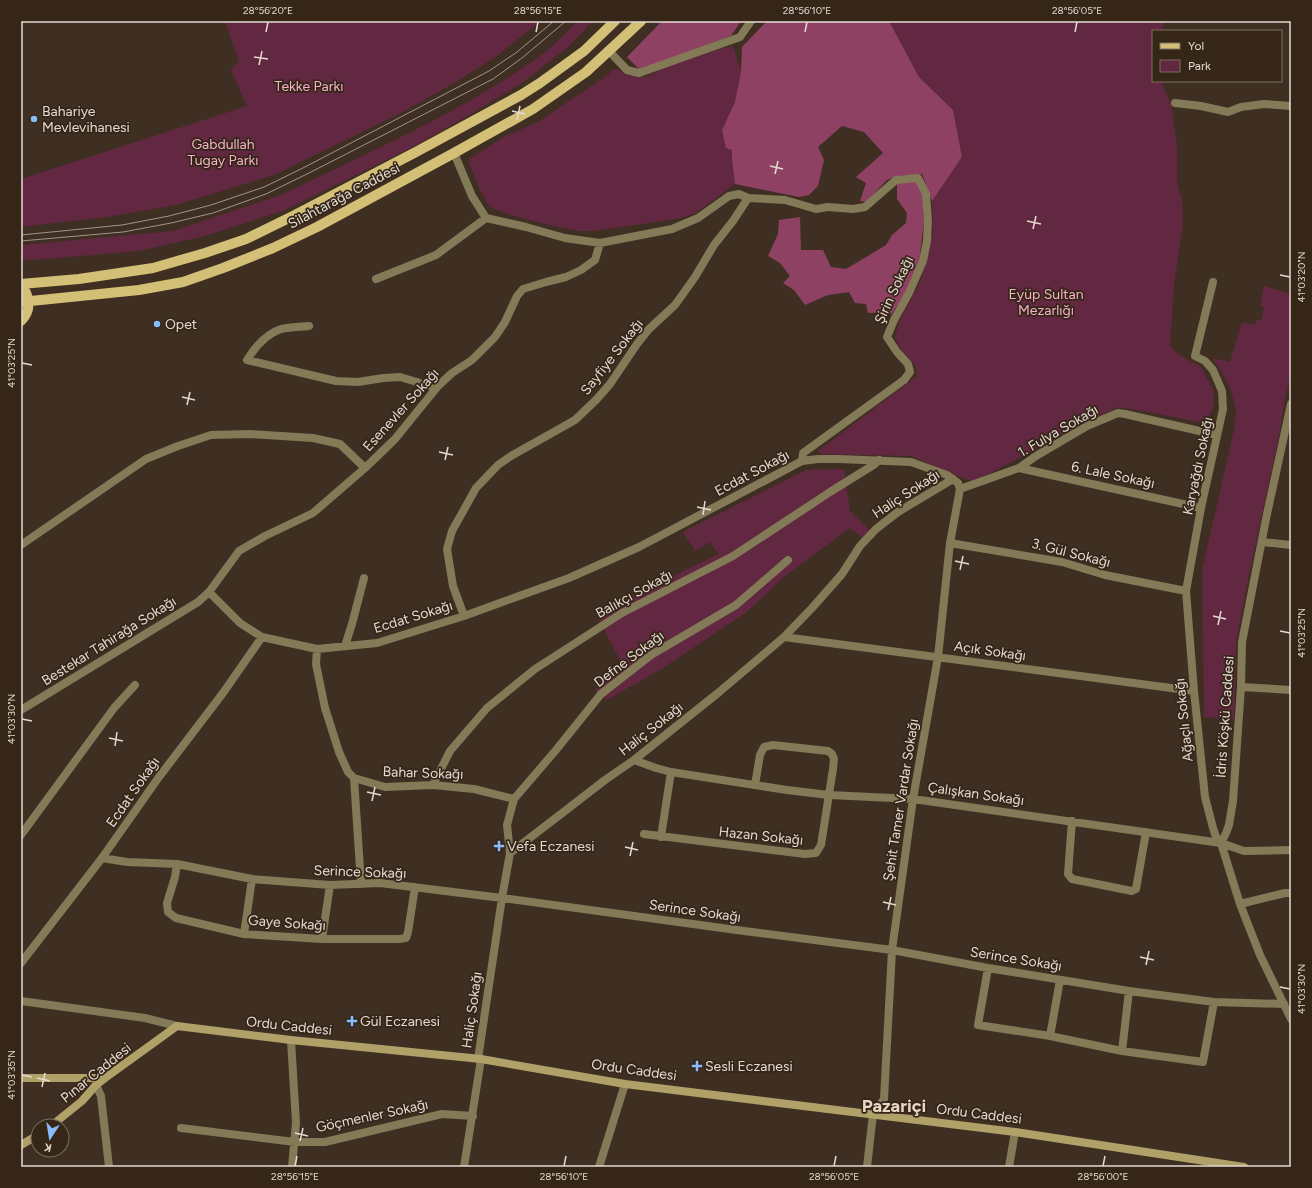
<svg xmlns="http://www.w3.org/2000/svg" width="1312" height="1188" viewBox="0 0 1312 1188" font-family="Figtree,sans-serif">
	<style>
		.green { fill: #622841 }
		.forest { fill: #8f4163 }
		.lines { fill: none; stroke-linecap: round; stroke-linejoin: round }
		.street { stroke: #837a57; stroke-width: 8 }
		.secondary { stroke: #b0a169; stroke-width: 8 }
		.primary { stroke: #d3c076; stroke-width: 10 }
		.tram { stroke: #a0948a; stroke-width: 1 }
		.ticks { fill: none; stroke: #e4dad2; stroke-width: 1.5 }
		.poi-dot { fill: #88bbfc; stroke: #352618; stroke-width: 1.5 }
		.labels { text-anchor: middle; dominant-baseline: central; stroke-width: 3.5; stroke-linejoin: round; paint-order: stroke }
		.park-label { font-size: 14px; fill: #f5b1ca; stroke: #352618 }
		.poi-label { font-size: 14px; fill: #e4dad2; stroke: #352618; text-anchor: start }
		.street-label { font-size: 14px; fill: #e4dad2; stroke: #352618 }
		.district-label { font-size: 18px; font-weight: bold; fill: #ecd7c6; stroke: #352618 }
		.neatline { fill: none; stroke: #e4dad2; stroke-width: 1.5 }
		.ticks-label { font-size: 10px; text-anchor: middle; fill: #e4dad2 }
	</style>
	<rect width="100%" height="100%" fill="#3f2f22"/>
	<path class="green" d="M225,21h316l-47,37 -40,25 -53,30 -127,62 -98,30 -69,12 -86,10v-48l226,-73 -16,-36 8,-9z
		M578,21h14l-8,10 -15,15 -47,37 -44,27 -67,38 -126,62 -80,26 -67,15 -117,10v-16l152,-14 105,-35 18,-8c84,-41 174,-80 249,-136 12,-9 22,-21 33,-31z
		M889,21h275l-2,10h-9v50h8l10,23 6,42v37l5,17 1,23 -9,61 -4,62 8,8 23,13 13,24 -1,18 -9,14 -66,-13 -20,-3 -63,31 -62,34 -21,9 -14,-5 -47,-20 -90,-2 -3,-3 99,-75 -2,-11 -12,-13 -8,-14 4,-16 22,-42 12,-49 -1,-30 30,-44 -9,-47 -34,-33z
		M733,46l8,25 -6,31 -13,28 11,19 -1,11 3,24 -39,29 -14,5 -87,13h-16l-26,-5 -42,-11 -22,-8 -12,-24 -9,-23 37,-24 33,-14 71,-48 4,-5c10,1 24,9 33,8 5,-1 11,-6 16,-8 23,-9 47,-18 71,-23z
		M1264,286l27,8v81l-6,23 -5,33 -32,148 -12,64 -2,76 -30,-2 -2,-147 32,-140 2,-19 -6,-24 -17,-29 17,4 12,-40 13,3 1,-5 5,1 3,-13 -4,-2z
		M844,469l6,42 25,25 -7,6 -18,-14 -64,47 -38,36 -85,57 -56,32 -12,-10 27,-26 -27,-51 124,-59 -9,-12 -15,9 -12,-19 123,-62z"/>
	<path class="forest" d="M662,21h79l-10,15 -91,34 -13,-13z
		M767,21h122l30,56 34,33 9,47 -30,44 -10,-27 -25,2 -10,4 -21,22 -6,-1 6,-18 -10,-6 27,-24 -19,-21 -22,-6 -24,21 6,13 -6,26 -9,9 -10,2 -64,-13 -3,-24v-10l-6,-2 -4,-18 13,-28 6,-31 1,-24z
		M916,181l7,13 1,28 -5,40 -12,29 -16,24 -4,-3 -19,1 -2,-9 -11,-1 -6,-11 -21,3 -23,10 -11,-15 -11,-7 7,-7 -10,-13 -12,-7 10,-22 1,-14 21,-3 1,33h22l8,17 15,2 40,-24 6,-10 14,-12 1,-10 -10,-14v-16z"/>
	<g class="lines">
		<path class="street" d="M609,51l18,19 12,3 101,-36 11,-16
			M1175,103l26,3 27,6 13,-5 23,-3 27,2
			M454,153l18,43 14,22 40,9 39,11 35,5 72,-14 26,-11 31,-22 10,-2 9,4 37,2 31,9 12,-2 25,2 12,-2 31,-27 22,-2 8,16 2,27 -1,20 -4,20 -14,32 -15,27 -7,17 10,15 11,12 2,8 -6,8 -101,73 -1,8
			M376,279l60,-24 50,-37
			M1213,282l-18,74 10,5 8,9 9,21 1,18 -22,99 -15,83 8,100 11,106 8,31 3,9 5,6
			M309,326c-9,1 -19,1 -28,3 -15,5 -26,18 -34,31l89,21 22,1 25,-4 17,-1 17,5 9,4h12
			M1291,404l-24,110 -25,128 -1,45 -8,114 -4,24 -3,8 -5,10 19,61 20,51 31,64
			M1019,468l182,40
			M960,489l59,-21 17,-12 51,-30 31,-13 7,1 92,21
			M1262,542l29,3
			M950,543l112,19 43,13 81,16
			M21,545l125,-86 32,-13 33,-11 38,-1 64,4 27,6 25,24
			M209,592l31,31 22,14
			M464,616l-11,-30 -6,-37 5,-18 24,-43 22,-23 13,-9 64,-36 21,-20 14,-16 27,-40 12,-15 26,-24 20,-28 19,-32 19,-24 15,-23
			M784,637l410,54
			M345,646l7,-22 12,-46
			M317,649l-1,15 9,44 14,44 9,20 6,6 7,106
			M1241,687l50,3
			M21,710l177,-108 11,-10 30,-41 26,-15 48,-23 52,-45 30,-29 43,-53 14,-13 20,-13 23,-23 10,-15 12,-26 6,-7 23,-7 20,-5 15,-7 14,-10 5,-17
			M634,760l22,8 15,4 116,18 42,5 84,4 308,44 23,8 47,-1
			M354,778l31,9 48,-2 41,4 40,10
			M433,785l17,-34 37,-43 48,-39 87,-56 111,-57 97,-64 45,-28 4,-4
			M1072,821l-4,53 4,5 60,12 4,-2 10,-57
			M644,834l161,20 11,-1 5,-8 12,-76 1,-10 -2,-5 -4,-3 -55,-6 -9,2 -4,8 -5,30
			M21,835l93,-127 21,-23
			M661,837l10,-65
			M510,853l-3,-28 7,-26 42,-49 45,-56 50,-39 85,-50 52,-45
			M102,858l25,4 50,2 75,15 78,6 50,-2 122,15 242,33 148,19 96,18 141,23 85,11 70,2
			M177,864l-2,13 -8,26 1,9 8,6 68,16 78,5h77l7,-1 2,-6 7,-45
			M1240,904l45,-11h6
			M244,934l8,-55
			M322,939l8,-54
			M21,963l81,-105 57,-81 64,-84 39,-56 55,12 60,-6 87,-27 105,-38 70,-31 163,-86 16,-2h21l72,3 36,13 11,8 2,6
			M988,968l-10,57 72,11 72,15
			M1129,991l-7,60 81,11 11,-60
			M21,1001l124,17 32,8
			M1050,1036l10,-56
			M291,1040l5,83 -4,44
			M478,1059l24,-161 8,-45 51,-39 44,-34 29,-20 84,-67 66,-56 28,-29 30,-34 18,-28 16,-17 22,-17 55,-33
			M96,1085l5,11 8,71
			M181,1128l114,14h30l117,-28 31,2
			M464,1167l17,-108
			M599,1167l26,-83
			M867,1167l6,-53 11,-15 8,-149 21,-151 25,-142 12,-114 10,-54
			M1009,1167l6,-35"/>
		<path class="secondary" d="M21,1078h84
			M51,1126l31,-25 14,-16 9,-7 72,-52 114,14 190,19 144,25 390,48 229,35
			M21,1145l17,-10"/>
		<path class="primary" d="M21,284l58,-5 74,-11 52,-15 41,-14 49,-24 121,-63 105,-57 19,-12 44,-32 31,-30
			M21,285c9,11 11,25 0,36
			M21,302l118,-12 44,-8 40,-14 50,-20 44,-21 137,-74 79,-44 53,-37 55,-51"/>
		<path class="tram" d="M21,235l101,-10 47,-9 42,-11 53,-18 39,-19 186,-97 28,-19 37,-31
			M21,241l102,-9 48,-9 42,-10 53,-19 41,-20 186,-95 29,-21 44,-37"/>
	</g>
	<path class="ticks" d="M266,32l2,-10M536,32l2,-10M805,32l2,-10M1075,32l2,-10M254,57l14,2M259,65l3,-14M512,111l13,3M517,120l3,-14M770,166l13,3M775,174l3,-13M1027,221l14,3M1033,229l3,-13M1280,275l10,2M22,363l10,2M182,397l13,3M187,405l3,-13M439,452l14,3M445,460l3,-13M697,507l14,3M703,515l2,-14M955,561l14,3M960,570l3,-14M1213,616l13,3M1218,625l3,-14M1280,631l10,2M22,719l10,2M109,738l14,3M115,746l2,-14M367,792l14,3M372,801l3,-14M625,847l13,3M630,856l3,-14M883,902l13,3M888,910l3,-13M1140,957l14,3M1146,965l3,-14M1280,987l10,2M22,1075l10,2M37,1078l13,3M42,1087l3,-14M295,1133l13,3M300,1141l3,-13M295,1166l2,-10M564,1166l2,-10M834,1166l2,-10M1103,1166l2,-10"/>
	<g class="poi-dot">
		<circle cx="34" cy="119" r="4"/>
		<circle cx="157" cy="324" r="4"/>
		<path d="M497 840h4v4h4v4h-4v4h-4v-4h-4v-4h4z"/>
		<path d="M350 1015h4v4h4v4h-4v4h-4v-4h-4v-4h4z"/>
		<path d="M695 1060h4v4h4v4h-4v4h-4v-4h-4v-4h4z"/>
	</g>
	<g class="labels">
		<g class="park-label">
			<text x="309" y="86">Tekke Parkı</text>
			<text x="223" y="144">Gabdullah<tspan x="223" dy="16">Tugay Parkı</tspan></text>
			<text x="1046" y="294">Eyüp Sultan<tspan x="1046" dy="16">Mezarlığı</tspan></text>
		</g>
		<g class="poi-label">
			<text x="42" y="111">Bahariye<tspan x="42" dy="16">Mevlevihanesi</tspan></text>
			<text x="165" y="324">Opet</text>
			<text x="507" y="846">Vefa Eczanesi</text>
			<text x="360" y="1021">Gül Eczanesi</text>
			<text x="705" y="1066">Sesli Eczanesi</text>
		</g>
		<g class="street-label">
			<text transform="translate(344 196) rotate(-28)">Silahtarağa Caddesi</text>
			<text transform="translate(894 290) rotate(-65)">Şirin Sokağı</text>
			<text transform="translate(612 357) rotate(-52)">Sayfiye Sokağı</text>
			<text transform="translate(401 410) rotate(-48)">Esenevler Sokağı</text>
			<text transform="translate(1058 431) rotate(-30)">1. Fulya Sokağı</text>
			<text transform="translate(1198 466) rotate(-78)">Karyağdı Sokağı</text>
			<text transform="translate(752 473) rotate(-28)">Ecdat Sokağı</text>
			<text transform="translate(1113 475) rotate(12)">6. Lale Sokağı</text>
			<text transform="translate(906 494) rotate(-33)">Haliç Sokağı</text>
			<text transform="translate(1071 553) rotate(14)">3. Gül Sokağı</text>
			<text transform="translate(634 594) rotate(-29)">Balıkçı Sokağı</text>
			<text transform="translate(413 617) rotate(-17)">Ecdat Sokağı</text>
			<text transform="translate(109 641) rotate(-32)">Bestekar Tahirağa Sokağı</text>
			<text transform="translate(990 651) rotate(8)">Açık Sokağı</text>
			<text transform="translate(629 659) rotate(-37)">Defne Sokağı</text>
			<text transform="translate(1225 717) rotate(-86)">İdris Köşkü Caddesi</text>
			<text transform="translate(1184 720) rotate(-96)">Ağaçlı Sokağı</text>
			<text transform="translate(651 729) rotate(-38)">Haliç Sokağı</text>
			<text transform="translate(423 773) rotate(2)">Bahar Sokağı</text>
			<text transform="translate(133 792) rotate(-55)">Ecdat Sokağı</text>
			<text transform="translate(976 794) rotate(8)">Çalışkan Sokağı</text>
			<text transform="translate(901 800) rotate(-81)">Şehit Tamer Vardar Sokağı</text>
			<text transform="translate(761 836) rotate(6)">Hazan Sokağı</text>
			<text transform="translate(360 872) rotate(2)">Serince Sokağı</text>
			<text transform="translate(695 911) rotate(8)">Serince Sokağı</text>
			<text transform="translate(287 923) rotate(4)">Gaye Sokağı</text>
			<text transform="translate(1016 959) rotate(9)">Serince Sokağı</text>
			<text transform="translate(472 1010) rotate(-82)">Haliç Sokağı</text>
			<text transform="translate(289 1026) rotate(6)">Ordu Caddesi</text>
			<text transform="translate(634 1070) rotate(8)">Ordu Caddesi</text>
			<text transform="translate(96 1073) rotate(-39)">Pınar Caddesi</text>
			<text transform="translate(979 1114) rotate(7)">Ordu Caddesi</text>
			<text transform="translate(372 1116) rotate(-12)">Göçmenler Sokağı</text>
		</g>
		<g class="district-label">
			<text x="894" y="1106">Pazariçi</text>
		</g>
	</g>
	<rect width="1312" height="1188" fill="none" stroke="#352618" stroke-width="44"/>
	<rect x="1152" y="30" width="130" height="52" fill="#352618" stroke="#7b6e62"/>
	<rect x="1160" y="43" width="20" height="6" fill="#d3c076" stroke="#7b6e62"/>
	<text x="1188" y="50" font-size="12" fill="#e4dad2">Yol</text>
	<rect x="1160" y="60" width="20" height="12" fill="#622841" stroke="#7b6e62"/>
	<text x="1188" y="70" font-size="12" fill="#e4dad2">Park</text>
	<g transform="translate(50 1138) rotate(192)"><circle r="19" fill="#352618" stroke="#7b6e62"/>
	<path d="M0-3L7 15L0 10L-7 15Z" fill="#88bbfc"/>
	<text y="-6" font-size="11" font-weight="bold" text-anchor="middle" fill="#e4dad2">K</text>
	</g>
	<rect x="22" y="22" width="1268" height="1144" class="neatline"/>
	<g class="ticks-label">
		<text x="268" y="14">28°56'20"E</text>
		<text x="538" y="14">28°56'15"E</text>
		<text x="807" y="14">28°56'10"E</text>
		<text x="1077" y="14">28°56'05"E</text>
		<text transform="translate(1301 277) rotate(-90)" y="4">41°03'20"N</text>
		<text transform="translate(11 363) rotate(-90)" y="4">41°03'25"N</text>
		<text transform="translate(1301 633) rotate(-90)" y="4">41°03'25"N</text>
		<text transform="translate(11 719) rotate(-90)" y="4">41°03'30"N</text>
		<text transform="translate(1301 989) rotate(-90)" y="4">41°03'30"N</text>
		<text transform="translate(11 1075) rotate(-90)" y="4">41°03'35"N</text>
		<text x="295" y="1180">28°56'15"E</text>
		<text x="564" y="1180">28°56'10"E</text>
		<text x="834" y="1180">28°56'05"E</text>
		<text x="1103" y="1180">28°56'00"E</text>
	</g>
</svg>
